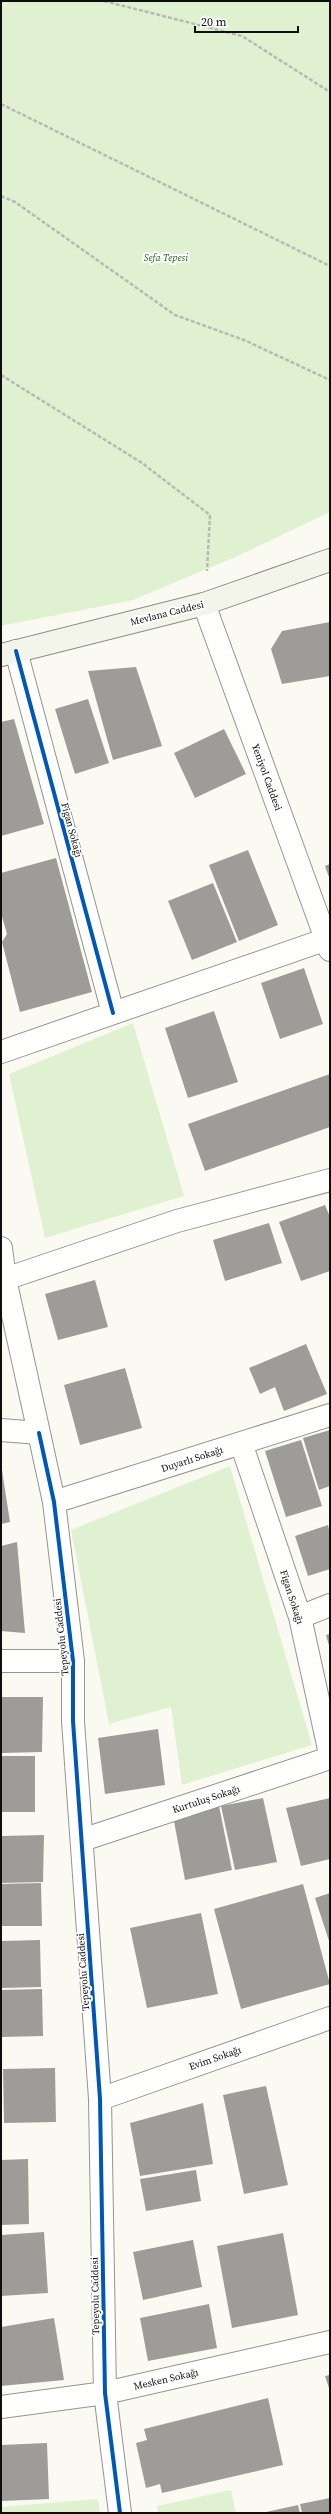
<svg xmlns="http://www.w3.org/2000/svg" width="331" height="2514" viewBox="0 0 331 2514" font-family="'Source Serif 4',serif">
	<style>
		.green { fill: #e0f1d2 }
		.building { fill: #9e9c98 }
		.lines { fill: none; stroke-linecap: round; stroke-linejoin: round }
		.street-casing { stroke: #959491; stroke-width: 24 }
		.secondary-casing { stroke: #8b8b87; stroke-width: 24 }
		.path { stroke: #b8b8b6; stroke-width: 2.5; stroke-dasharray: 4 2; stroke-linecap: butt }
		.street { stroke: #fefefd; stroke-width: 22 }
		.secondary { stroke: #f4f5ea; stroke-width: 22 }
		.cycleway-casing { stroke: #fff; stroke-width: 6 }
		.cycleway { stroke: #0057b8; stroke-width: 4 }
		.labels { text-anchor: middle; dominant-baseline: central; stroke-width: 4; stroke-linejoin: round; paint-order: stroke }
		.park-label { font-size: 10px; font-style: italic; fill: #22651e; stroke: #fff }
		.street-label { font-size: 10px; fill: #0e0e0e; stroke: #fff }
	</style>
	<rect width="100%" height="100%" fill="#fbfaf2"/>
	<path class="green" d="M1,1h329v511l-92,44 -105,44 -132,26z
		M133,1023l51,173 -139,42 -36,-164z
		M230,1466l82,279 -130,40 -11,-78 -62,17 -38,-194z
		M231,2490l5,23h-78l-1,-7z
		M98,2499l2,14h-99v-6z"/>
	<path class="building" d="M330,622v54l-48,8 -11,-35 11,-18z
		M136,667l26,79 -49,14 -25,-89z
		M88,699l21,64 -34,11 -20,-65z
		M14,719l30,105 -43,12v-114z
		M224,729l22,45 -51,24 -21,-45z
		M248,850l30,75 -39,16 -30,-76z
		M56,858l36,134 -72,20 -18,-70 5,-8 -6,-21v-40z
		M330,864v16l-5,-14z
		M213,883l24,59 -45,18 -24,-59z
		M304,968l19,56 -43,15 -19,-56z
		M214,1011l24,71 -50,16 -23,-70z
		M330,1074v53l-125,44 -17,-47z
		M325,1205l5,12v54l-29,10 -22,-59z
		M269,1223l13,40 -57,18 -12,-41z
		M95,1280l13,47 -50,13 -13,-46z
		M306,1344l21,50 -43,17 -9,-24 -15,7 -11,-26z
		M125,1368l17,60 -62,17 -16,-60z
		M330,1430v56l-11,4 -16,-52z
		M301,1440l21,66 -36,11 -21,-66z
		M1,1464l9,58 -9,2z
		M328,1525l2,8v36l-22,7 -13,-40z
		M17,1542l8,91 -24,-2v-85z
		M330,1634v15l-4,-14z
		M1,1697h42l-1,55 -41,1z
		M158,1729l7,56 -60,9 -7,-56z
		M1,1756h34v56h-34z
		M263,1798l14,64 -42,8 -14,-64z
		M330,1798v61l-29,7 -15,-58z
		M219,1806l13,64 -47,10 -12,-64z
		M44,1835l-1,47 -42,1v-47z
		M41,1883l1,43h-41v-42z
		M303,1884l27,100 -89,25 -27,-100z
		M330,1893v51l-15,-46z
		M201,1913l17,81 -71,14 -17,-80z
		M40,1940l1,47 -40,1v-47z
		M42,1989l1,47 -42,1v-47z
		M55,2068l1,54 -52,1 -1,-54z
		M266,2086l22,99 -44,9 -21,-99z
		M203,2103l10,61 -73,12 -10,-53z
		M28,2159l1,65 -28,1v-65z
		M196,2170l5,31 -55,10 -6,-32z
		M44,2232l4,61 -47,3v-61z
		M283,2233l15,82 -66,13 -15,-82z
		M193,2240l9,47 -59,13 -10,-48z
		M209,2304l8,44 -69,13 -8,-43z
		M54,2318l10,62 -63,6v-59z
		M330,2375v16l-5,-15z
		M268,2398l15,67 -121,28 -2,-9 -14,4 -10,-45 11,-3 -3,-11z
		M47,2443l2,56 -48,2v-56z
		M330,2498v15h-28l-2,-9z
		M298,2505l2,8h-34v-1z"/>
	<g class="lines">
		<g class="street-casing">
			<path id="street" d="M204,604l126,346
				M16,651l97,362
				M1,1052l329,-114
				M1,1248l4,31 172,-58 153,-41
				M1,1430l38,3 -34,-154
				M39,1433l15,69 19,159v60l27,378 5,294 15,120
				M241,1443l59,174 30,137
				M54,1502l276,-87
				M300,1617l30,-12
				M1,1661h72
				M82,1840l248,-82
				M100,2099l230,-81
				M1,2407l104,-14 225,-51"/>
		</g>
		<g class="secondary-casing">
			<path id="secondary" d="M1,655l203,-51 126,-44"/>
		</g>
		<path class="path" d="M104,1l138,35 88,56
			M1,104l329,162
			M1,196l14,6 160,113 69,25 86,40
			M1,375l141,88 68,52 -3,56"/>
		<use href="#street" class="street"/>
		<use href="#secondary" class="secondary"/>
		<g class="cycleway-casing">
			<path id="cycleway" d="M16,651l97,362
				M39,1433l15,69 19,159v60l27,378 5,294 15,120"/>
		</g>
		<use href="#cycleway" class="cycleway"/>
	</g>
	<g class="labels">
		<g class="park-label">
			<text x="166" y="257">Sefa Tepesi</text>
		</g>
		<g class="street-label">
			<text transform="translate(167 613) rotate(-14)">Mevlana Caddesi</text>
			<text transform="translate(267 777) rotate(70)">Yeniyol Caddesi</text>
			<text transform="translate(72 830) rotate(75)">Figan Sokağı</text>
			<text transform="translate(192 1459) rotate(-18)">Duyarlı Sokağı</text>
			<text transform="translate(292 1597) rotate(72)">Figan Sokağı</text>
			<text transform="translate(61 1637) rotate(-96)">Tepeyolu Caddesi</text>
			<text transform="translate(206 1799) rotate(-18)">Kurtuluş Sokağı</text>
			<text transform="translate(83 1972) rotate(-94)">Tepeyolu Caddesi</text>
			<text transform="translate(215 2058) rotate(-19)">Evim Sokağı</text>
			<text transform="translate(95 2296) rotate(-91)">Tepeyolu Caddesi</text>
			<text transform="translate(166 2379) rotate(-13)">Mesken Sokağı</text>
		</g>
	</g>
	<rect width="331" height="2514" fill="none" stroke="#0e0e0e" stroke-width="4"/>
	<path d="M195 26v6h103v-6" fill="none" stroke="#0e0e0e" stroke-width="2"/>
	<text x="201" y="26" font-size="12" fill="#0e0e0e" stroke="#ffffff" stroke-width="3" paint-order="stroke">20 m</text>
</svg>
